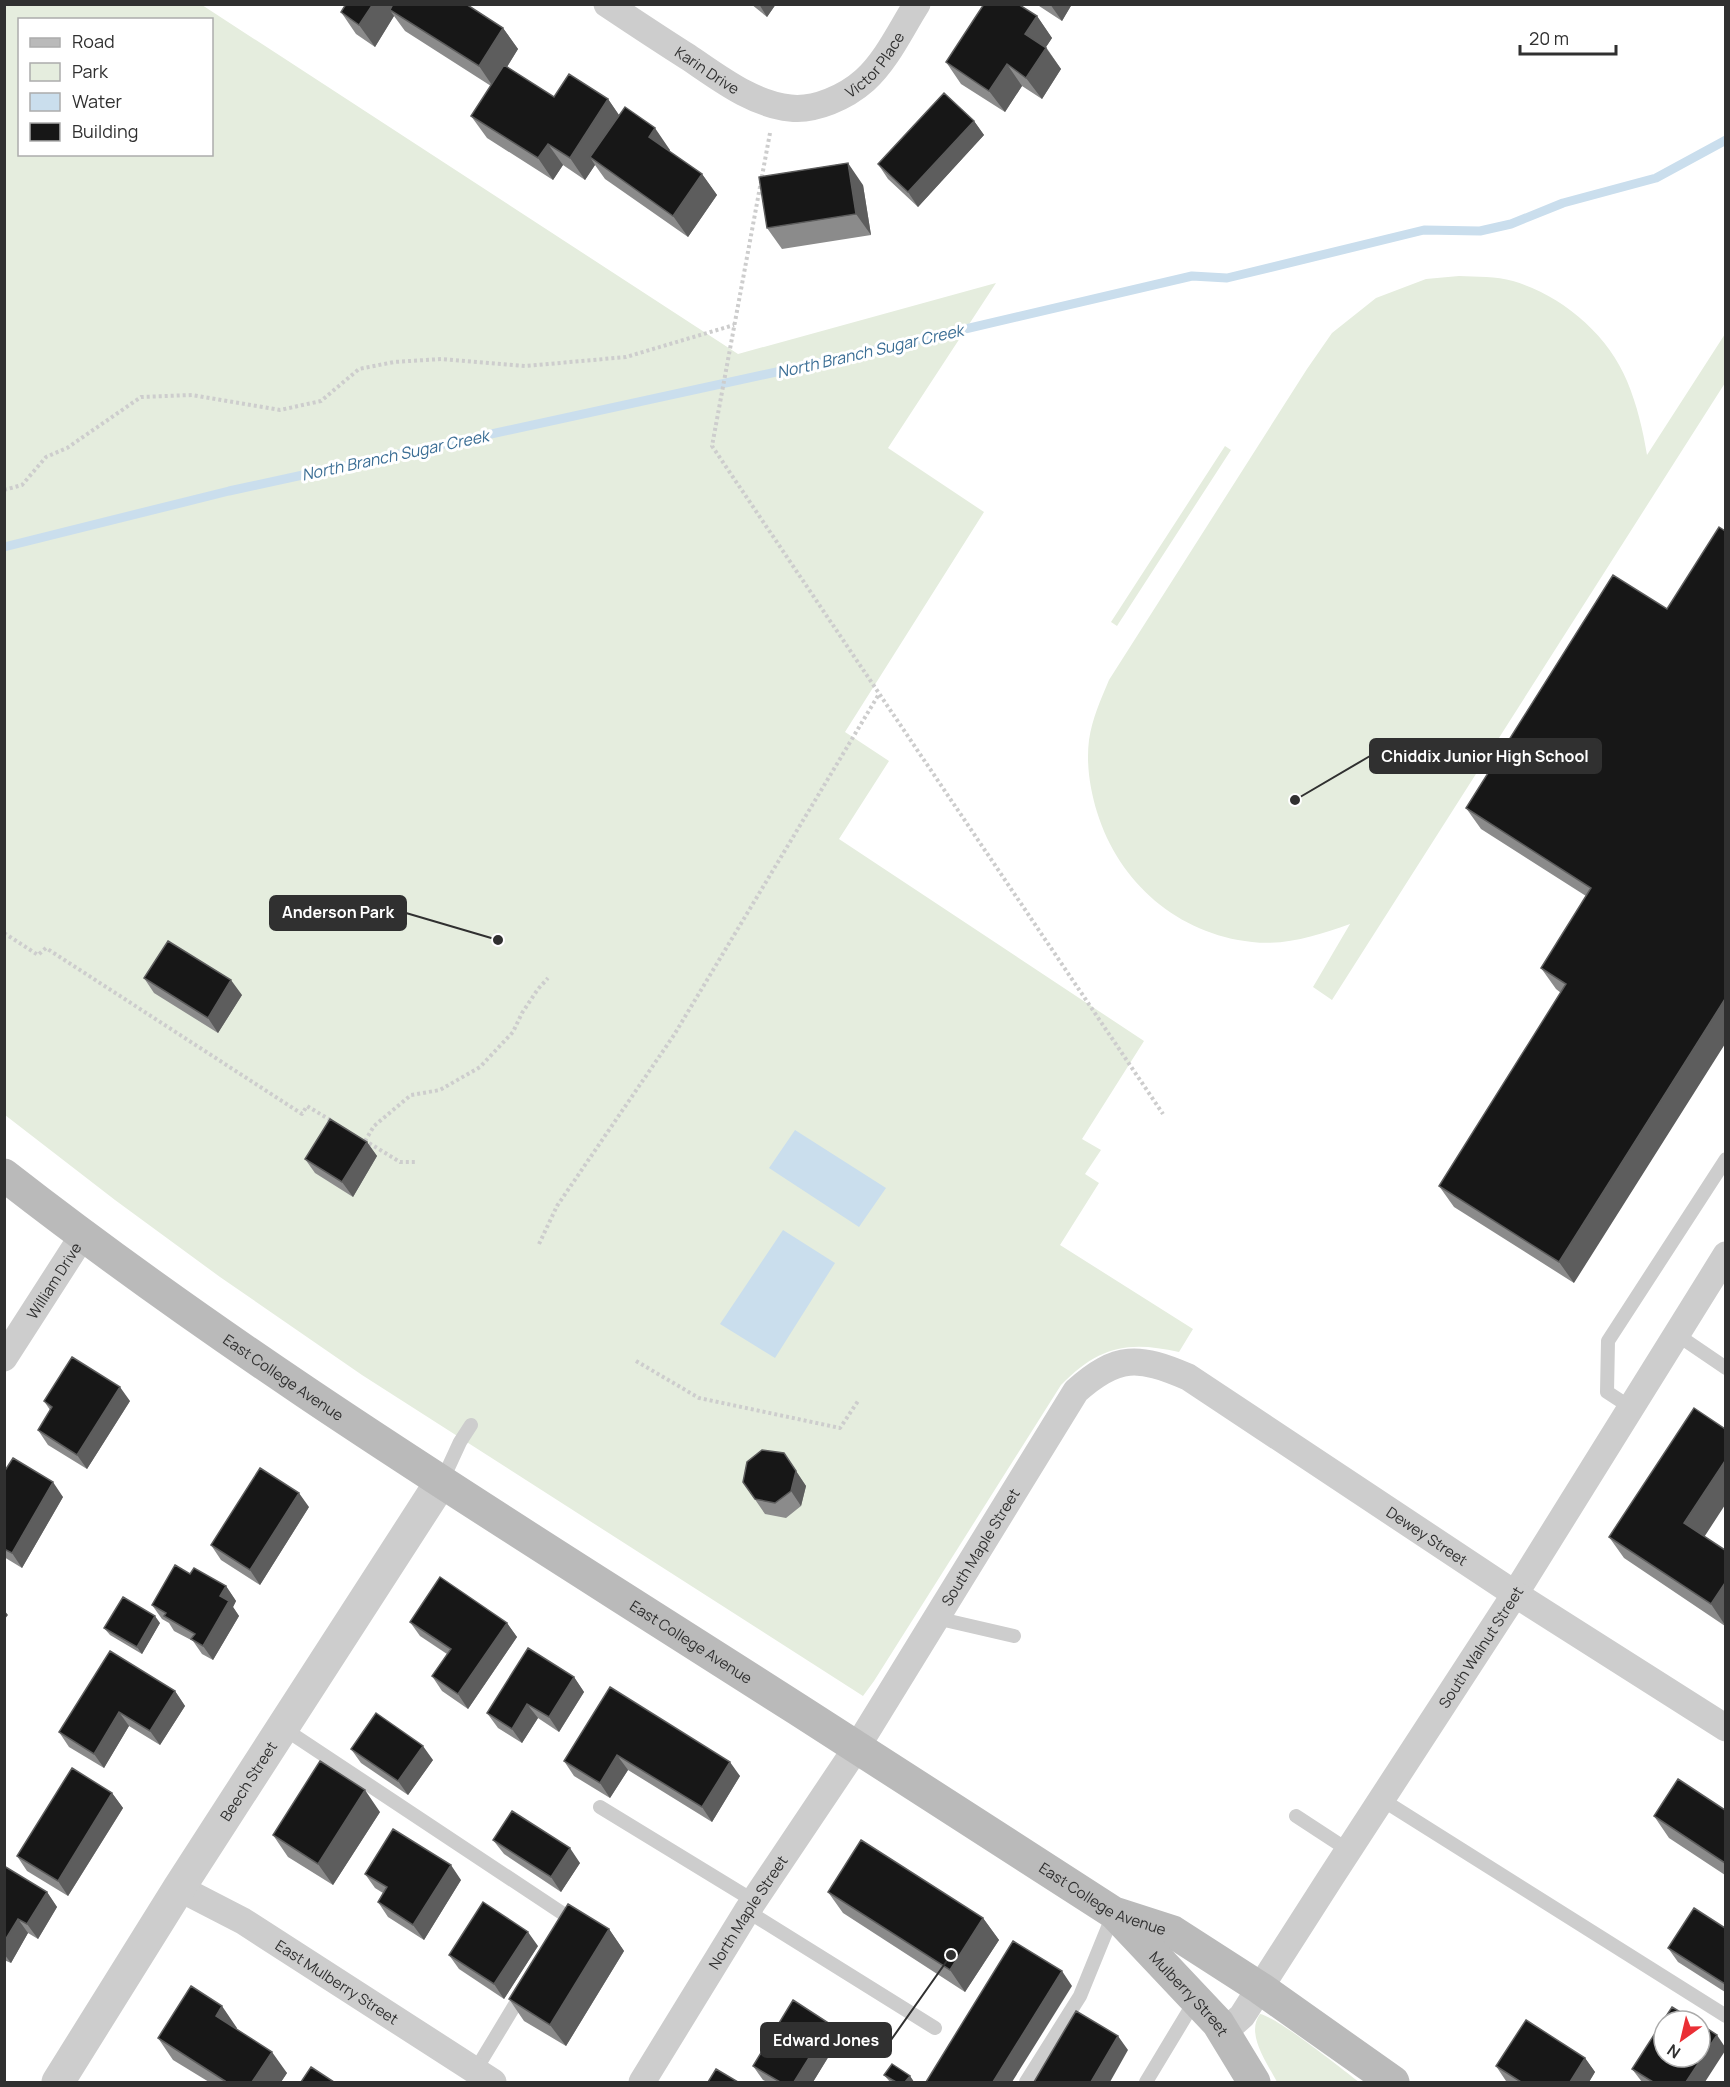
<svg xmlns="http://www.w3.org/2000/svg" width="1730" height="2087" viewBox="0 0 1730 2087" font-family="Manrope,sans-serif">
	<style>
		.green { fill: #e5edde; fill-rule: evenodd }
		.water { fill: #cadeed }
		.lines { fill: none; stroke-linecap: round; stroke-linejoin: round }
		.stream { stroke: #cadeed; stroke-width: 9 }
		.path { stroke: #cdcdcd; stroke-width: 4; stroke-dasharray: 3 3; stroke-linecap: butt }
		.service { stroke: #cdcdcd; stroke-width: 14 }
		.minor { stroke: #cdcdcd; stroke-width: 27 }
		.tertiary { stroke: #cdcdcd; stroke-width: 33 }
		.secondary { stroke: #bababa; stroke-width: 33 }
		.wall { fill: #8b8b8b }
		.shaded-wall { fill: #5d5d5d }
		.building { fill: #171717; stroke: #5d5d5d; stroke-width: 1.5 }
		.labels { text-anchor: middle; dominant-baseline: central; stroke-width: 6; stroke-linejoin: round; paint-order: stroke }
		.street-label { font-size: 15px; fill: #303030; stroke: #fff }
		.water-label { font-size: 16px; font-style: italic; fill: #3b6e95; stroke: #fff }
		.leader { fill: none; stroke: #303030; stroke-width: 2 }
		.callout-dot { fill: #303030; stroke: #fff; stroke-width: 2 }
		.callout { fill: #303030; stroke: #303030; stroke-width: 2 }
		.callout-label { font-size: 16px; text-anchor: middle; font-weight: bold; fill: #fff }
	</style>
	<rect width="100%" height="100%" fill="#fff"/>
	<path class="green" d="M5,5h197l536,349 258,-71 -108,165 96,64 -139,220 44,29 -50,78 305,202 -62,98 19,11 -16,24 14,9 -39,62 133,84 -14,23c-52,-12 -81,-5 -118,33l-187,296 -11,15 -501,-321 -142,-98 -105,-77 -110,-85zM20,20h192v134h-192z
		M1459,276c18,1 37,0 54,5 48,14 95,53 114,100 10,24 16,49 20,74l78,-121v49l-393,617 -19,-13 37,-63c-32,11 -63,22 -98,18 -74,-8 -133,-59 -155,-130 -7,-23 -11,-48 -8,-72 3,-21 12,-41 20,-60l198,-311 25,-36 44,-35 50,-19z
		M1225,446l6,4 -114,176 -6,-4z
		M1260,2014c17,3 82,55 99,68h-82c-9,-18 -32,-48 -17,-68z"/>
	<path class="water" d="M795,1130l91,58 -27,39 -90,-59z
		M783,1230l52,33 -60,95 -55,-34z"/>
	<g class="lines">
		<path class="stream" d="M4,547l225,-56 621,-135 342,-80 35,2 197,-48 56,1 31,-7 52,-21 93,-25 70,-38"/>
		<path class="path" d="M770,133l-58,313 451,668
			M4,490l18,-5 24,-28 21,-9 74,-51 51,-2 88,15 41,-9 38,-32 35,-7 47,-3 85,7 100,-9 108,-32
			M4,933l34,22 8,-7 256,166 5,-8 25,15
			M364,1140l36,22h17
			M365,1141l9,-15 37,-31 29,-5 40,-23 33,-35 9,-19 16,-24 10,-11
			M539,1244l18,-38 117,-171 205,-341
			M636,1361l63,37 141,30 18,-27"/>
		<path class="service" d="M1676,1334l50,34
			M1630,1407l-23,-15 1,-51 118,-182
			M442,1481l18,-39 11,-17
			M936,1618l78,18
			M283,1728l285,189 -5,8
			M1381,1799l345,217
			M600,1807l154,94
			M1296,1816l52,34
			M747,1911l188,117
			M475,2071l49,-81
			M1026,2082l54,-86 33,-81
			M1146,2082l50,-83"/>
		<g class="minor">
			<path id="s1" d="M607,4c27,18 54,36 81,53 30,20 64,47 102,51 25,3 56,-11 75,-28 22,-20 36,-51 52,-76"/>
			<path id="s2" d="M4,1358l79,-123"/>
			<path id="s3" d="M179,1888l64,33 250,161"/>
			<path id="s4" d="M1225,2031l17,-15 89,-139 184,-283 211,-339"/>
			<path id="s5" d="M642,2082l105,-171 110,-164 219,-356c41,-37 63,-35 112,-14l327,217 211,134"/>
		</g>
		<path class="tertiary" id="s6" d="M58,2082l121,-194 262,-406"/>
		<g class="secondary">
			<path id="s7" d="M4,1175c196,153 405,287 614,420 166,105 331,211 496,318l59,19 87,56 133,94"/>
			<path id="s8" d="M1117,1916l101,107 36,59"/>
		</g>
	</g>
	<path class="wall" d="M466,4l37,24 15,21 -11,18 47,30 54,2 11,16 51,35 -1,1 33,23 15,21 -29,42 -83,-58 -10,-14 -10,15 -22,-15 -10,15 -66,-42 -16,-22 20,-30 -86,-55 -11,-15 -19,31 -19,-13 -15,-22z
		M751,4h25l-9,13z
		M1036,4h36l-10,17z
		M1037,16l15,22 -6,9 15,22 -19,30 -20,-13 -17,26 -44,-28 -15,-22z
		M974,121l10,14 -66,72 -30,-28 -10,-15z
		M863,185l8,50 -89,14 -15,-21z
		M1613,575l-39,708 -120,-76 -15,-21 122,-193 -5,-4 -15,-21 45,-72 -105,-67 -15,-21z
		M144,978l98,17 -24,38 -64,-40z
		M367,1142l10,14 -24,41 -38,-24 -10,-14z
		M44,1401h86l-43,68 -39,-24 -10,-15 12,-20z
		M794,1468l12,18 -5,20 -15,12 -21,-4 -22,-32z
		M4,1472l59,25 -41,71 -18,-11z
		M309,1507l-49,78 -39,-25 -10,-15z
		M1609,1537h96l20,13v76l-101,-68z
		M190,1574l36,12 10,15 -3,6 6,9 -26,44 -11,-6 -9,-13 -19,-10 -5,-8 -7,-4 -10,-14z
		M410,1622l97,1 10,14 -49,72 -26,-18 -10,-15 15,-22 -27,-18z
		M160,1623l-18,31 -32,-19 -6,-7z
		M574,1677l10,15 -25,40 -21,-14 -16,25 -24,-15 -11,-15z
		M610,1687l130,89 -28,46 -84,-52 -18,28 -36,-22 -10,-15z
		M175,1691l10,15 -25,39 -31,-19 -25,42 -35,-21 -10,-15z
		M351,1749l82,11 -25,35 -47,-32z
		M112,1793l11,15 -55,88 -41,-25 -10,-15z
		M1725,1810v65l-56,-37 -15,-22z
		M380,1812l-47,73 -45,-28 -15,-22z
		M493,1840l87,23 -19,29 -57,-38z
		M4,1866l43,26 10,15 -19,32 -10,-6 -17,30 -7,-3z
		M365,1874l96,6 -37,60 -36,-23 -10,-15 5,-9 -8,-5z
		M828,1892l155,26 16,22 -34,52 -122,-79z
		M1725,1928v64l-47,-30 -10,-14z
		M609,1929l15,22 -58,95 -42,-25 -15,-22z
		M538,1946l-34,53 -45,-30 -10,-14z
		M237,2028l-1,1 51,44 -6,9h-72l-36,-22 -15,-22z
		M840,2038l-27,44h-46l-4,-2 -10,-14z
		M1585,2058l10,14 -6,10h-80l-3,-1 -10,-15z
		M1632,2069l73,13h-63z
		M884,2075l26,1 4,6h-24z"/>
	<path class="shaded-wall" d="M373,4h29l-12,6 4,6 -19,31 -16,-22z
		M759,4h17l-9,13z
		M1050,4h22l-10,17z
		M1037,16l15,22 -12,18 -15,-22z
		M503,28l15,21 -24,39 -15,-22z
		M1046,48l15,21 -19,30 -16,-21z
		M1007,64l15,22 -17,26 -16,-21z
		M608,99l15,22 -33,36 5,8 -10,15 -15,-22z
		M974,121l10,14 -66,72 -10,-15z
		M655,128l15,22 -6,8 -15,-21z
		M548,144l15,21 -10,15 -15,-22z
		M848,163l15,22 8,50 -15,-21z
		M702,174l15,21 -29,42 -15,-21z
		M231,980l11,15 -24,38 -10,-15z
		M1725,999v45l-151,239 -15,-21z
		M367,1142l10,14 -24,41 -11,-15z
		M120,1387l10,14 -43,68 -10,-14z
		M784,1453l22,33 -5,20 -10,-15z
		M1725,1461v44l-26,40 -15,-22z
		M53,1482l10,15 -41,71 -10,-15z
		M299,1493l10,14 -49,78 -10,-15z
		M1725,1583v42l-14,-21z
		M226,1586l10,15 -3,6 6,9 -26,44 -10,-14 17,-50z
		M4,1610l4,5 -4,5z
		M155,1616l5,7 -18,31 -5,-7z
		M507,1623l10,14 -49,72 -10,-15z
		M574,1677l10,15 -25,40 -10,-15z
		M175,1691l10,15 -25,39 -10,-14z
		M527,1704l11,14 -16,25 -10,-14z
		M119,1712l10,14 -25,42 -10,-14z
		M423,1746l10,14 -25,35 -10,-14z
		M617,1755l11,15 -18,28 -10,-15z
		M730,1762l10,14 -28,46 -10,-15z
		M365,1790l15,22 -47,73 -15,-21z
		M112,1793l11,15 -55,88 -10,-15z
		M570,1848l10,15 -19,29 -10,-15z
		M451,1865l10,15 -37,60 -11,-15z
		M47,1892l10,15 -19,32 -11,-15z
		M983,1918l16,22 -34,52 -15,-22z
		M18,1919l10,14 -17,30 -7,-9v-12z
		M609,1929l15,22 -58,95 -16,-21z
		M528,1932l10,14 -34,53 -10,-15z
		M1062,1971l10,15 -60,96h-19z
		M222,2006l15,22 -6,9 -15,-21z
		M830,2024l10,14 -27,44h-19z
		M1717,2035l8,12v4l-20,31h-19z
		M1118,2036l10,14 -18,32h-19z
		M272,2052l15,21 -6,9h-29z
		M1585,2058l10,14 -6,10h-19z
		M910,2076l4,6h-9z"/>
	<path class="building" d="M346,4h27l-14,21 -18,-13z
		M393,4h73l37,24 -24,38 -89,-56z
		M984,4h34l19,12 -12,18 21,14 -20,30 -19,-14 -18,27 -43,-29z
		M504,65l50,32 15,-23 39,25 -38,59 -22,-14 -10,14 -67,-42z
		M944,93l30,28 -66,71 -30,-28z
		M625,107l30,21 -6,9 53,37 -29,42 -83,-59z
		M848,163l8,51 -89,14 -8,-51z
		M1719,527l6,4v468l-166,263 -120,-76 127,-202 -25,-16 50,-80 -125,-80 147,-233 54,34z
		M168,941l63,39 -23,38 -64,-40z
		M330,1119l37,23 -25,40 -37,-23z
		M72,1357l48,30 -43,68 -39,-25 14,-23 -8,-6z
		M1694,1408l31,21v32l-41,62 41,27v33l-14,21 -102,-67z
		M762,1450l22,3 12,18 -5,20 -16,12 -20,-4 -12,-17 4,-20z
		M13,1458l40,24 -41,71 -8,-4v-77z
		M260,1468l39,25 -49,77 -39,-25z
		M175,1565l15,9 4,-6 32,18 -6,10 9,5 -26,45 -12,-7 4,-5 -31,-18 2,-3 -14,-8z
		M440,1577l67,46 -49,71 -26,-18 19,-27 -41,-27z
		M123,1597l32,19 -18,31 -33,-19z
		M528,1648l46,29 -25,40 -22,-13 -15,25 -25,-16z
		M110,1651l65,40 -25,40 -31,-19 -25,42 -35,-22z
		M610,1687l120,75 -28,45 -85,-52 -17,28 -36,-22z
		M376,1713l47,33 -25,35 -47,-32z
		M320,1761l45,29 -47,74 -45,-29z
		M72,1768l40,25 -54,88 -41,-25z
		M1678,1779l47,31v53l-71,-47z
		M512,1811l58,37 -19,29 -58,-37z
		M393,1829l58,36 -38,60 -35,-23 9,-15 -22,-13z
		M861,1840l122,78 -33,52 -122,-78z
		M4,1866l43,26 -20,32 -9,-5 -14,23z
		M483,1902l45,30 -34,52 -45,-29z
		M568,1904l41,25 -59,96 -41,-26z
		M1694,1908l31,20v56l-57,-36z
		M1013,1941l49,30 -69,111h-67z
		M191,1986l31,20 -6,10 56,36 -20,30h-28l1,-1 -67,-43z
		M793,2000l37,24 -36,58h-14l-27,-16z
		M1672,2007l23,14h-31v36h36v-33l17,11 -31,47h-33l-21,-13z
		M1076,2011l42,25 -27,46h-57z
		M1526,2020l59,38 -15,24h-49l-25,-16z
		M892,2064l18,12 -5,6h-9l-12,-7z
		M311,2067l23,15h-33z
		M716,2069l22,13h-30z"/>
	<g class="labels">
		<g class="street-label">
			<text stroke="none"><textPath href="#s1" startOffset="312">Victor Place</textPath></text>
			<text stroke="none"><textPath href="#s1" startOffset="120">Karin Drive</textPath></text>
			<text stroke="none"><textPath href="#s2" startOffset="92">William Drive</textPath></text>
			<text stroke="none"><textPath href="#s7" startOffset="345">East College Avenue</textPath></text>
			<text stroke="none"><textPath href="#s5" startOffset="1226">Dewey Street</textPath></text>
			<text stroke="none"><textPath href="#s5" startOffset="633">South Maple Street</textPath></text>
			<text stroke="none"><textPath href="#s7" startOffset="831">East College Avenue</textPath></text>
			<text stroke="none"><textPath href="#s4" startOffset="462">South Walnut Street</textPath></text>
			<text stroke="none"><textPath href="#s6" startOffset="356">Beech Street</textPath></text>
			<text stroke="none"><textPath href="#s7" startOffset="1317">East College Avenue</textPath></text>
			<text stroke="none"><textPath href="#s5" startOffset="200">North Maple Street</textPath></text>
			<text stroke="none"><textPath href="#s3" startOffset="184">East Mulberry Street</textPath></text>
			<text stroke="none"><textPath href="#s8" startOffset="106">Mulberry Street</textPath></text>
		</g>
		<g class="water-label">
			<text transform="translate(870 351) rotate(-13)">North Branch Sugar Creek</text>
			<text transform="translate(395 455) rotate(-12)">North Branch Sugar Creek</text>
		</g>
	</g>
	<path class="leader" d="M1295 800L1370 756M498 940L406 913M951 1955L891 2040"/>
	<g class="callout-dot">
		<circle cx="1295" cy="800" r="6"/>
		<circle cx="498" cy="940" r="6"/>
		<circle cx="951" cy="1955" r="6"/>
	</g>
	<g class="callout">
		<rect x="1370" y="739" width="231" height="34" rx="6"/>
		<rect x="270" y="896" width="136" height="34" rx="6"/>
		<rect x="761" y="2023" width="130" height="34" rx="6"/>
	</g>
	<g class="callout-label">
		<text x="1485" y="762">Chiddix Junior High School</text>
		<text x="338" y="918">Anderson Park</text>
		<text x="826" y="2046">Edward Jones</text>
	</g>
	<rect width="1730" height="2087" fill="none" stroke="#303030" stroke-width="12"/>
	<rect x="18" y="18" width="195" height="138" fill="#ffffff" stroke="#acacac" stroke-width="1.5"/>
	<rect x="30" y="38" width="30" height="9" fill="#bababa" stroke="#acacac" stroke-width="1.5"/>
	<text x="72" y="48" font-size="18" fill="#303030">Road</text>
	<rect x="30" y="63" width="30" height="18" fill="#e5edde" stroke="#acacac" stroke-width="1.5"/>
	<text x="72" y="78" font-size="18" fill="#303030">Park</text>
	<rect x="30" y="93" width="30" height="18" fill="#cadeed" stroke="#acacac" stroke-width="1.5"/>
	<text x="72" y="108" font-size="18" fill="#303030">Water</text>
	<rect x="30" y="123" width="30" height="18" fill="#171717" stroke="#acacac" stroke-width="1.5"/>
	<text x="72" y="138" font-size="18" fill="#303030">Building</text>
	<g transform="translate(1682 2039) rotate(214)"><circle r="28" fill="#ffffff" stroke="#acacac" stroke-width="1.5"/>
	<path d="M0-4.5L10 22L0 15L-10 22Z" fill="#ea2f35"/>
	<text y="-9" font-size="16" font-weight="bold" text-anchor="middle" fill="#303030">N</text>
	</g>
	<path d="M1520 45v9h96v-9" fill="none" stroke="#303030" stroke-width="3"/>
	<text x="1529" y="45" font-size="18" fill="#303030" stroke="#ffffff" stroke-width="4.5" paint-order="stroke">20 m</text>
</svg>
